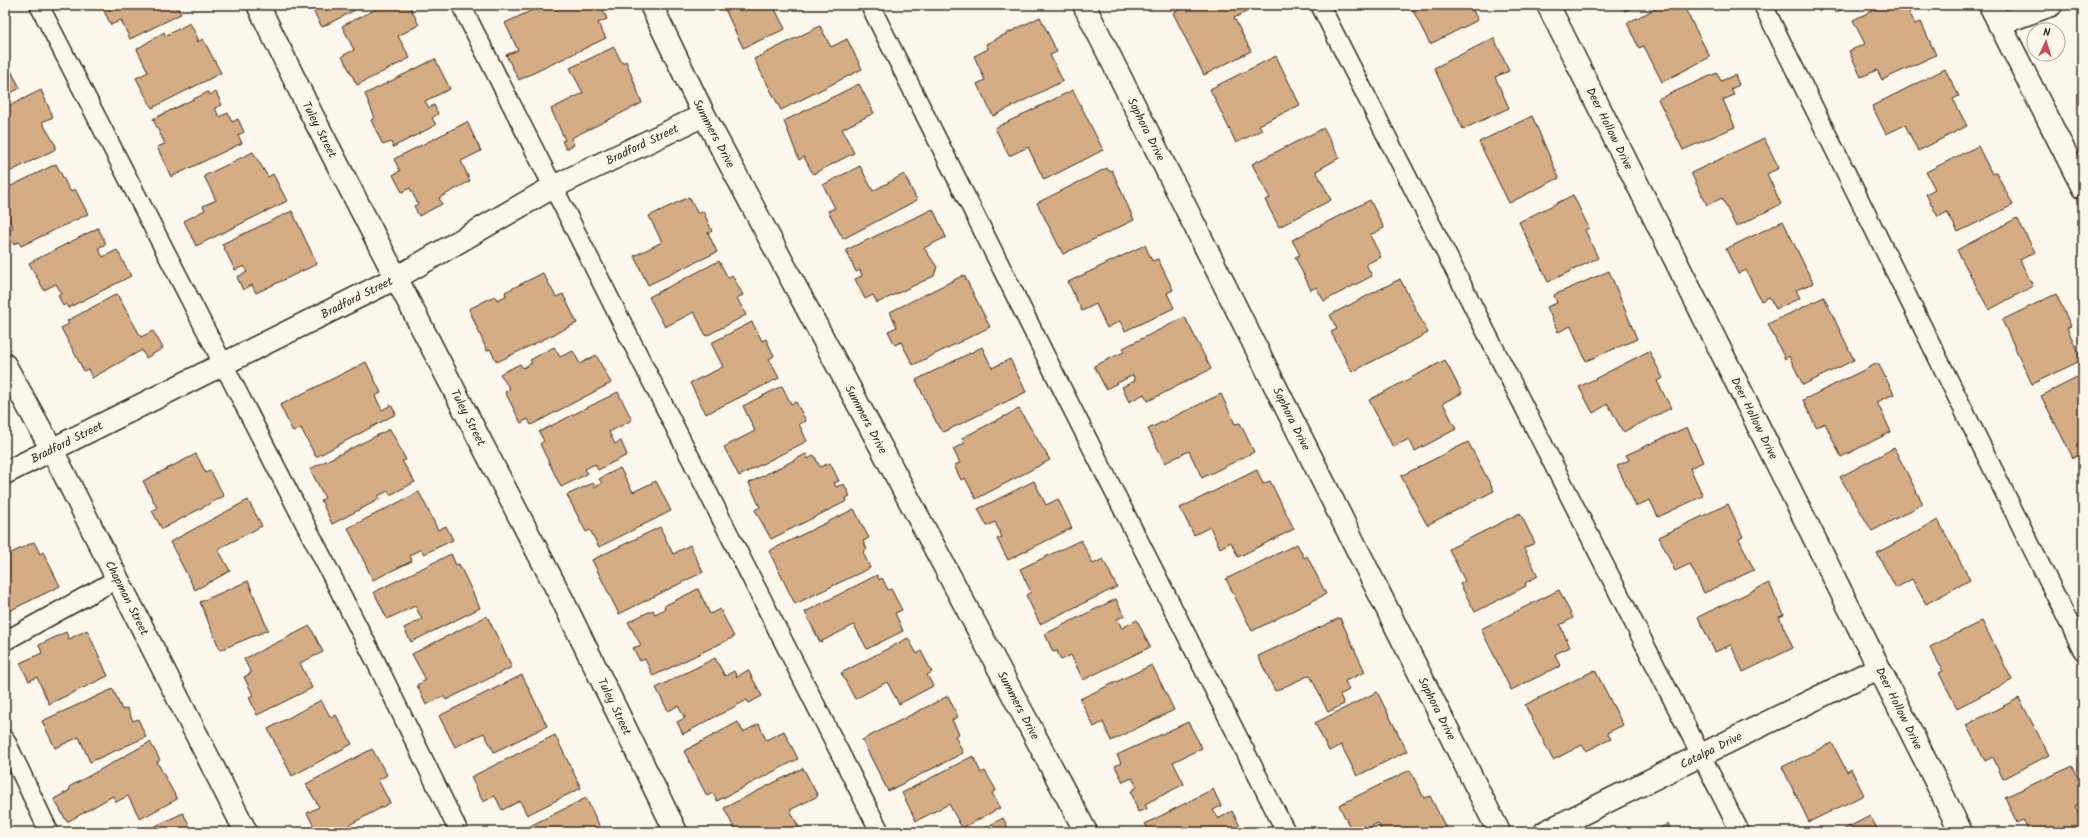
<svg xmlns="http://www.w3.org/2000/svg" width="2088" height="837" viewBox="0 0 2088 837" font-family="Kalam,sans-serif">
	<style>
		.building { fill: #d4ad85; stroke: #3b2a1e }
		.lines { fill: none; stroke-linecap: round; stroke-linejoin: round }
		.service-casing { stroke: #3b2a1e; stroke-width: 21 }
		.minor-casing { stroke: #3b2a1e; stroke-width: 25 }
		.service { stroke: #fbf7ec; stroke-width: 18 }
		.minor { stroke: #fbf7ec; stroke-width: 22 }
		.labels { text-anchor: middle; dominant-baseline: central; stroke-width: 3; stroke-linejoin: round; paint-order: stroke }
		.street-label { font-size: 12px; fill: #3b2a1e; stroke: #fbf7ec }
	</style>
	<rect width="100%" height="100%" fill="#fbf7ec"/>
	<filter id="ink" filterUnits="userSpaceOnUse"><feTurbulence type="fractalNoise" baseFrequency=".025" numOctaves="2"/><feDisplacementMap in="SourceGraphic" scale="8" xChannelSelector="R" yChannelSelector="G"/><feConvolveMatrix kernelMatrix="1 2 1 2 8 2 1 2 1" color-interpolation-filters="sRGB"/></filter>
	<g filter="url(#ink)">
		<path class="building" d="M101,5h75l5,9 -51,25 -9,-19 -10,5z
			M310,5h42l3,5 -33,17z
			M384,5h25l10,20 -21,11 12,22 -53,27 -15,-29 12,-6 -12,-24z
			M502,5h12l-9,5z
			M543,5h58l6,14 -9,4 8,15 -87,42 -13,-25 12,-5 -13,-27z
			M723,5h50l12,24 -42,19z
			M1188,5h72l-26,13 17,33 -47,24 -31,-62z
			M1410,5h60l8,15 -48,24z
			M1622,5h15l-12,6z
			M1663,5h20l27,52 -48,25 -18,-36 -5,2 -12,-25z
			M1832,5h19l-16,8z
			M1884,5h22l9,19 6,-2 15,33 -54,25 -5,-10 -16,7 -12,-26 16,-7 -12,-24z
			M1040,17l17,35 -7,3 13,26 -70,35 -16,-32 8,-4 -11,-24 14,-7 -2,-5z
			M190,23l8,16 -1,3 6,-3 18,34 -69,35 -16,-30 12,-6 -11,-23 27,-17 1,4z
			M820,26l11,21 16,-8 15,30 -81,41 -27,-51z
			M1494,38l15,33 -14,6 14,31 -46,21 -29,-61z
			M614,47l8,16 4,-2 16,42 -71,35 3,7 -8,4 -4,-8 3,-1 -14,-31 32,-16 -13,-25z
			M1276,56l24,49 -41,20 3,5 -26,13 -26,-54z
			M5,59l15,29 -15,8z
			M435,59l15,30 -25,12 4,7 5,-3 4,9 -6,4 4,7 -43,22 -2,-5 -8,3 -12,-25 4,-2 -10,-24z
			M1945,69l14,27 -6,3 14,27 -49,25 -13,-26 -19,9 -14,-28z
			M1717,73l4,8 14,-6 4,10 -8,4 3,6 -11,5 12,27 -52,23 -25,-51z
			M859,84l15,29 -32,16 12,24 -41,21 -9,-17 -5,3 -15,-39z
			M41,90l12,27 -11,5 14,24 -2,4 -49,24v-66z
			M1073,90l30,60 -59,30 -16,-33 -19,9 -14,-28z
			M208,92l2,3 6,-3 6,13 -7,3 4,9 9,-4 4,9 6,-3 6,13 -6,3 4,8 -71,34 -14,-30 8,-3 -12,-25z
			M1532,116l27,62 -50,25 -30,-61z
			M467,122l14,29 -20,10 9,20 -31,17 3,6 -23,12 -5,-10 4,-2 -8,-16 -8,4 -9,-17 7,-4 -6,-12z
			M1324,128l15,30 -23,13 15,29 -52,27 -14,-27 5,-2 -18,-34z
			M1764,138l15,30 -12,6 14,30 -45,23 -14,-29 -15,7 -16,-32z
			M1978,146l14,28 4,-2 17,33 -55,27 -11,-20 -9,5 -12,-23 9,-5 -9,-17z
			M253,152l15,25 5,-3 14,27 -91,45 -12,-25 21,-11 -2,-4 13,-6 -12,-24z
			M56,164l14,27 5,-2 13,25 -67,32 -2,-4 -6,2 -6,-13 6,-3 -6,-13 -2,1v-27z
			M860,166l13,25 31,-17 13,26 -74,39 -15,-28 7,-3 -12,-23z
			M1107,168l2,3 3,-1 22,50 -71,34 -26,-51z
			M1573,195l16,33 -4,2 13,28 -50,24 -29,-60z
			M689,197l9,17 5,-3 9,20 -4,2 9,19 -69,33 -14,-29 28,-14 -13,-26z
			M1370,200l14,28 -14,7 11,22 -15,7 6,12 -48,25 -8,-14 -5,3 -16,-33 5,-2 -8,-15z
			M933,209l13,28 -22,11 13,19 -3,9 -57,27 -4,-8 -8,4 -10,-20 7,-3 -2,-6 -4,2 -10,-22z
			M292,211l25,53 -61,29 -4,-8 -9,5 -6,-13 10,-5 -3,-6 -9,4 -13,-26z
			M2017,218l18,34 -15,8 13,26 -44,24 -32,-60z
			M1783,221l30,62 -17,7 4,8 -24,11 -7,-12 -8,4 -15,-31 -8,4 -12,-25z
			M98,228l8,16 -8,4 5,9 14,-7 14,26 -63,32 -2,-4 -3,2 -5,-11 4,-1 -6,-10 -12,6 -15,-27z
			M1145,245l7,16 6,-2 15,31 -6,3 7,15 -49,23 -5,-10 -13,7 -11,-24 -14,7 -14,-29z
			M719,261l9,17 4,-3 11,20 -6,3 9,17 -40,21 -12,-24 -29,15 -16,-30z
			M1609,271l28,68 -51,22 -15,-35 -13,6 -11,-25 10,-4 -3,-8z
			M543,273l13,24 7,-3 14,29 -80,39 -7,-13 -3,2 -18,-42 26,-13 2,4 9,-4 -1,-4z
			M964,275l26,52 -77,38 -12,-23 -6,3 -7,-14 9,-4 -7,-15z
			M1400,279l28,54 -76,39 -21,-40 6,-3 -7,-14z
			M117,294l24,43 12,-6 10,17 -17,10 -4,-8 -50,28 -4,-9 -4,2 -23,-43 8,-4 -2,-3z
			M2056,294l15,32 -4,2 15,32 -50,24 -30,-64z
			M1824,297l30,63 -51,25 -14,-29 -4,3 -17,-35z
			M1185,317l26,52 -63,32 -4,-7 -15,8 -7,-15 13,-6 -2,-6 -27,14 -12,-23 30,-14 -1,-4z
			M752,322l10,19 4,-2 8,17 -5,3 10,19 -73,36 -16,-31 33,-16 -12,-24z
			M554,347l6,10 13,-6 7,13 16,-9 15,28 -80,42 -3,-6 -7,4 -16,-31 5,-3 -10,-15 20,-10 3,4 9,-5 -2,-3z
			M982,347l10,21 18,-9 16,33 -82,40 -5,-4 -23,-48z
			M1649,351l14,27 -6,3 14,27 -48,24 -15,-28 -15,9 -14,-26z
			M1445,360l17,33 -19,10 13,26 -41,22 -6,-12 -16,8 -24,-47z
			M366,362l15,31 -6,3 7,14 9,-5 5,9 -80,43 -15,-29 -8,4 -13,-27z
			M1878,363l16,31 -17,8 14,30 -50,25 -16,-34 -9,4 -13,-27z
			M2083,375v78l-10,5 -32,-62z
			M782,386l9,18 5,-2 10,19 -7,3 8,17 -68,35 -15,-29 31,-16 -12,-25z
			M618,392l14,28 -23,12 6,12 6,-3 6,14 -29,15 -3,-6 -10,5 2,5 -26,13 -21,-43 4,-3 -5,-9z
			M1221,394l14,30 5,-1 14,29 -52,26 -13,-27 -24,12 -17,-34z
			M1019,409l31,51 -74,39 -11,-21 -4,2 -7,-15 6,-2 -7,-14 12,-6 -3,-5z
			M1687,427l16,35 -13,6 13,28 -45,21 -8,-17 -14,6 -19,-40 12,-6 -3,-5z
			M390,429l16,31 -4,1 13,21 -25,13 -2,-4 -10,5 2,3 -48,25 -11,-24 4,-2 -15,-29z
			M1468,442l26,49 -67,34 -26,-49z
			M1894,448l29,56 -51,27 -32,-54z
			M196,454l10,19 4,-3 14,26 -62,33 -10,-18 5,-3 -14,-27z
			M806,454l2,5 6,-4 6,12 10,-4 9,18 -5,2 2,4 8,-3 6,12 -4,2 1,3 -76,38 -16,-29 5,-3 -11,-24z
			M620,468l13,24 23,-11 15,30 -72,36 -9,-17 -4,2 -19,-37 26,-12 2,4 7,-4 -3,-4z
			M1257,470l6,14 7,-3 24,48 -56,28 -7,-15 -11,6 -10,-21 -16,8 -14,-27z
			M1034,481l12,24 12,-6 14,29 -64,32 -11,-21 5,-2 -7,-15 -8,4 -9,-17z
			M419,492l19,38 8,-4 7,14 -29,14 -3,-5 -11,6 2,6 -39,19 -25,-52z
			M248,500l14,26 -44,23 12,22 -35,19 -25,-48z
			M1728,504l15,33 -4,2 15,31 -50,23 -14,-29 -15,7 -16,-34z
			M854,509l15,29 -6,3 4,8 -4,3 7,16 -75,36 -26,-53z
			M1520,513l15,30 -11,5 14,28 -13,7 1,3 -51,26 -15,-28 5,-3 -16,-32z
			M1938,520l32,60 -44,24 -14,-25 -16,9 -19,-35z
			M660,527l13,27 17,-9 13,27 -84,42 -27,-54z
			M1081,540l12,24 10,-5 14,28 -77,37 -14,-29 5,-3 -11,-23z
			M34,542l6,12 3,-2 17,34 -55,27v-57z
			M1297,544l7,14 3,-2 19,38 -74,37 -26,-52z
			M451,554l5,11 3,-1 21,44 -69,34 -7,-14 18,-9 -7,-13 -28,13 -13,-27z
			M877,575l2,5 3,-2 6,12 3,-1 11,21 -7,3 8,18 -36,18 -13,-24 -34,17 -15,-30z
			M248,581l20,49 -48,20 -20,-48z
			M1769,583l15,32 -5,2 14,31 -50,24 -12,-27 -16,7 -17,-35z
			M698,589l12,25 10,-5 14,28 -81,39 -8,-17 -5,2 -7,-13 8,-3 -13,-23 25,-12 2,4 10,-5 -1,-3z
			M1559,590l14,28 -13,7 10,22 -15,7 5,12 -49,24 -30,-61z
			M1116,599l8,17 -7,3 5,9 15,-8 13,27 -67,33 -12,-25 -10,5 -4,-9 -4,1 -8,-18z
			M487,616l25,51 -66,33 -2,-4 -18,9 -9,-20 9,-5 -14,-26z
			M1340,618l25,54 -20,9 4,9 -9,5 4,9 -16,8 -18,-37 -35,16 -17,-35z
			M1982,621l30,59 -55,28 -18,-35 4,-2 -13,-24z
			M310,626l13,26 -23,11 12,25 -55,27 -8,-18 4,-2 -9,-18 7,-4 -7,-14z
			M87,630l21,46 -59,28 -12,-27 -8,4 -9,-18 22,-10 -3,-8 27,-13 3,7z
			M908,638l9,16 4,-3 11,21 -5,3 6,11 -34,18 -12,-22 -32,17 -14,-26z
			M715,658l10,18 9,-5 3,6 11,-7 14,26 -13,7 -2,-3 -64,34 -6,-12 8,-4 -7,-12 -10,5 -12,-23z
			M1152,665l22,45 -63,31 -8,-19 -9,5 -14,-28z
			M1595,670l28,55 -16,8 4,6 -25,12 -4,-6 -29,15 -28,-55z
			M522,675l25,51 -53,26 -10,-19 -29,14 -16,-31z
			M113,689l9,21 5,-2 6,13 5,-2 8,18 -56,25 -11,-25 -24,11 -13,-27z
			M1377,692l30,59 -50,25 -16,-31 -12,6 -14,-28z
			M948,696l10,21 -6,3 7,14 -4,2 8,17 -75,38 -26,-51z
			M2019,698l30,57 -46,24 -10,-22 -8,4 -19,-36z
			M321,700l10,18 5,-3 16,29 -60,32 -24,-47z
			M738,722l5,10 16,-8 7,16 18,-9 14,28 -81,42 -4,-8 -6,3 -23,-45z
			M1188,722l14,26 -29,14 11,22 -39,20 2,5 -9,3 -7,-21 6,-4 -5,-9 -9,4 -8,-16 6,-3 -4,-8z
			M555,735l26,53 -54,27 -7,-14 -18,9 -7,-14 -12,6 -12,-25z
			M150,742l10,18 -3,2 20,37 -37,20 -12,-23 -12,6 -3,-6 -46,26 -13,-23 16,-9 -1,-3z
			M1832,743l15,29 4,-3 13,26 -55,27 -27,-55z
			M372,749l15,26 -9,5 12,23 -54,29h-19l-10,-19 12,-6 -13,-23z
			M973,756l8,17 4,-2 11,19 -4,3 8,15 -38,20 -13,-24 -33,17 -14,-28z
			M2073,766l10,23v13l-8,4 8,18v8h-54l-6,-12 -6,3 -12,-26z
			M803,768l15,28 -28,14 11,22h-65l-12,-24z
			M1410,770l14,28 6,-2 16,32 -8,4h-56l-4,-9 -18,9h-8l-13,-27z
			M1213,789l8,17 -8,4 5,9 14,-8 11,21h-93l-5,-8z
			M586,798l15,31 -6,3h-77z
			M183,813l10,19h-50z
			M1870,816l9,16h-40z
			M1003,818l7,14h-33z
			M1668,824l4,8h-20z"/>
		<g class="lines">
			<g class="service-casing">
				<path id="service" d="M39,5l336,655 84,172
					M461,5l419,827
					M870,5l172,344 244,483
					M1320,5l420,827
					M1763,5l320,646
					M5,641l112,-62
					M5,739l44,93"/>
			</g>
			<g class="minor-casing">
				<g id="minor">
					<path id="s1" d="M258,5l52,106 252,488 114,233"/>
					<path id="s2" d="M651,5l53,110 382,717"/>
					<path id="s3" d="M1084,5l415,827"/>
					<path id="s4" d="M1548,5l413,827"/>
					<path d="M1990,5l93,183"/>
					<path d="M1999,24l52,-19"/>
					<path id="s5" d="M5,365l46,83 195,384"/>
					<path id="s6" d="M5,473l391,-195 157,-91 151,-72"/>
					<path id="s7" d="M1545,832l333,-164"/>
				</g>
			</g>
			<use href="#service" class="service"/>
			<use href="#minor" class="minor"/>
		</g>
	</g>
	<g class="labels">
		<g class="street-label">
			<text stroke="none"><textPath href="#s3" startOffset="139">Sophora Drive</textPath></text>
			<text stroke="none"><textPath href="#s4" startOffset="138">Deer Hollow Drive</textPath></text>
			<text stroke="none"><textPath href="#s1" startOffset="139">Tuley Street</textPath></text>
			<text stroke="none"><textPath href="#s2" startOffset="143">Summers Drive</textPath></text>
			<text stroke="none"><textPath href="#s6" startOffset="717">Bradford Street</textPath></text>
			<text stroke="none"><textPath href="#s6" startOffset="393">Bradford Street</textPath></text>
			<text stroke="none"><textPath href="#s1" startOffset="463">Tuley Street</textPath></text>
			<text stroke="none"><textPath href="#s3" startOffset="463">Sophora Drive</textPath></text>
			<text stroke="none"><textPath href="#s2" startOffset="467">Summers Drive</textPath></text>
			<text stroke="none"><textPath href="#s4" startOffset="462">Deer Hollow Drive</textPath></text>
			<text stroke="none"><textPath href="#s6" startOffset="69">Bradford Street</textPath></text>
			<text stroke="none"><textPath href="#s5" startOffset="263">Chapman Street</textPath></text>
			<text stroke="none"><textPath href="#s2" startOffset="791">Summers Drive</textPath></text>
			<text stroke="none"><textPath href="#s1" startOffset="787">Tuley Street</textPath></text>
			<text stroke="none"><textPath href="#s3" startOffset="787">Sophora Drive</textPath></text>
			<text stroke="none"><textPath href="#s4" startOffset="786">Deer Hollow Drive</textPath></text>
			<text stroke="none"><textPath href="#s7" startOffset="185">Catalpa Drive</textPath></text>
		</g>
	</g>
	<rect width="2088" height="837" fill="none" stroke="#fbf7ec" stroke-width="20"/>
	<rect x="10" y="10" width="2068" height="817" fill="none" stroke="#3b2a1e" stroke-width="1.5" filter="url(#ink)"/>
	<g transform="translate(2046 42) rotate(4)"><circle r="19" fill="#fbf7ec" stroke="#aea59a"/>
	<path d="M0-3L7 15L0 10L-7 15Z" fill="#d1495b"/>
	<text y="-6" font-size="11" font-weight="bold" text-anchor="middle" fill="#3b2a1e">N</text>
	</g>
</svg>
